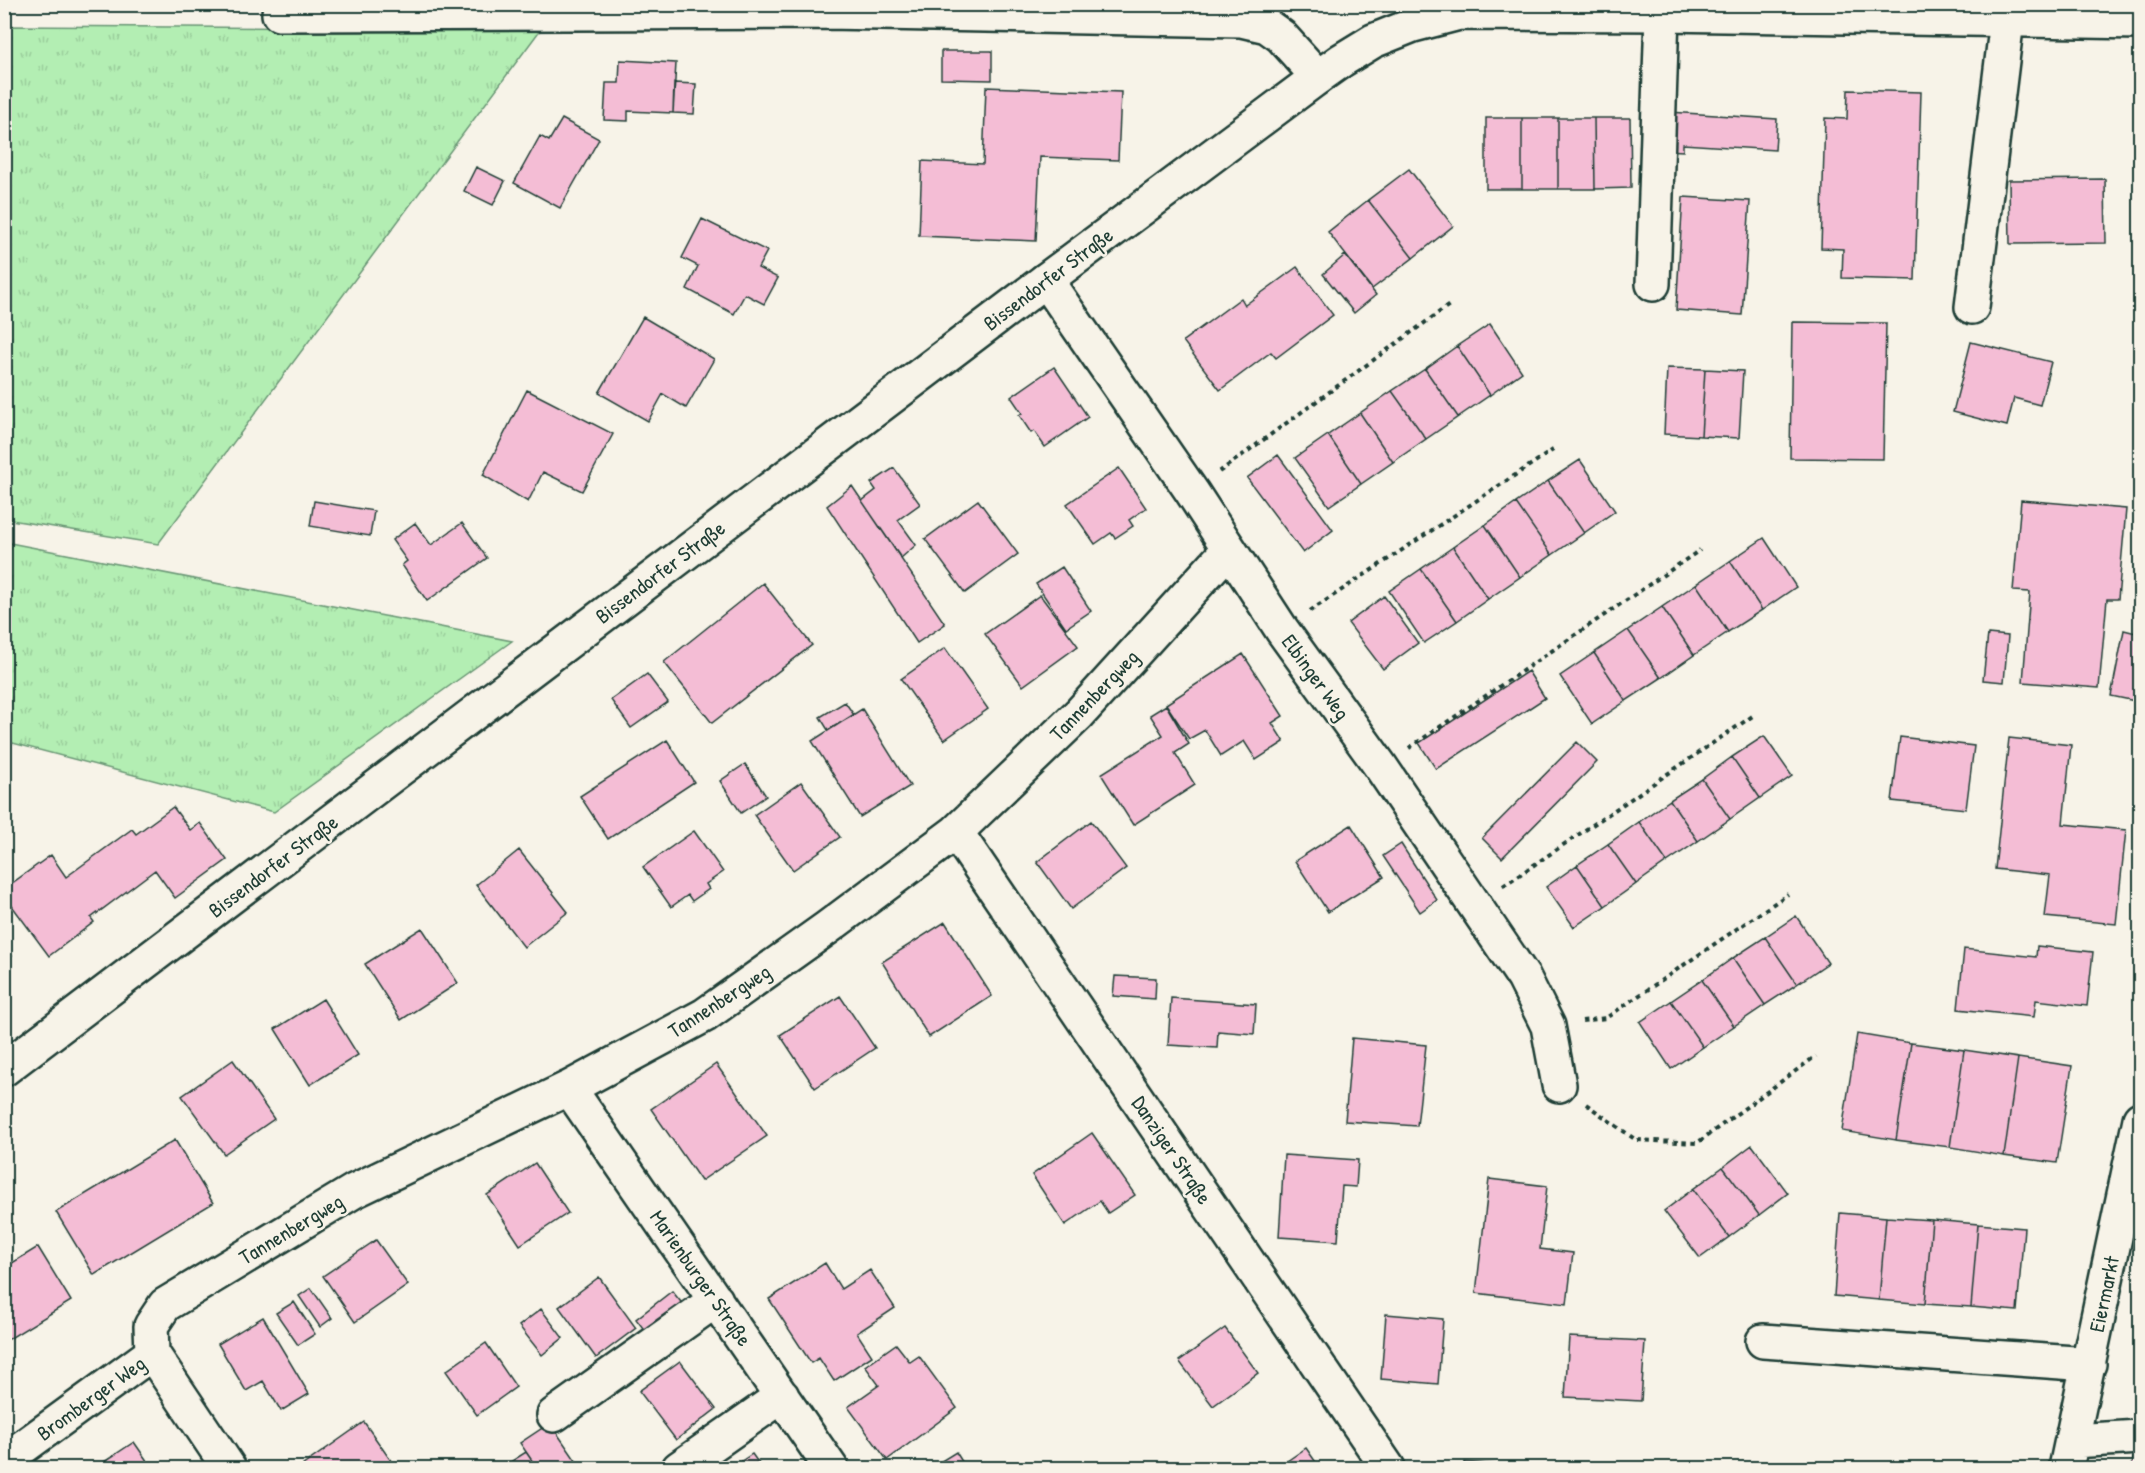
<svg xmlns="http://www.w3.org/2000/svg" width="2145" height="1473" viewBox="0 0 2145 1473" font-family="'Patrick Hand',sans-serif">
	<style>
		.grass { fill: url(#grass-tufts); stroke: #699674; stroke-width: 1.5 }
		.building { fill: #f4bdd5; stroke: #1f3d34; stroke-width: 1.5 }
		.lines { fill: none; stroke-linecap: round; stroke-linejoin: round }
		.minor-casing { stroke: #1f3d34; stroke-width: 38 }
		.major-casing { stroke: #1f3d34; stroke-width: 38 }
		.path { stroke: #1f3d34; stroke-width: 4; stroke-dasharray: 4.5 4.5; stroke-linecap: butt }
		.minor { stroke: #f7f3e8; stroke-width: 33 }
		.major { stroke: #f7f3e8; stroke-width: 33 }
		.labels { text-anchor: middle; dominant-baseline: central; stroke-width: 5; stroke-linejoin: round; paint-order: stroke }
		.street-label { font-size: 21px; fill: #1f3d34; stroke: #f7f3e8 }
	</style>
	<defs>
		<pattern id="grass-tufts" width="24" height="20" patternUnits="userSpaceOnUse" patternTransform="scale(1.5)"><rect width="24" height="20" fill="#b3eeb3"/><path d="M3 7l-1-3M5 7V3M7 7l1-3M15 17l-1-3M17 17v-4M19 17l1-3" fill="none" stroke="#9acd9b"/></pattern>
	</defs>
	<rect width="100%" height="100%" fill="#f7f3e8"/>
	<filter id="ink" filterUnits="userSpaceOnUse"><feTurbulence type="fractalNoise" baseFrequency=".0167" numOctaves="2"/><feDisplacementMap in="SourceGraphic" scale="12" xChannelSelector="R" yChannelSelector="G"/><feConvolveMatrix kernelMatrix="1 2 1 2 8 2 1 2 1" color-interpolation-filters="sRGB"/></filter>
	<g filter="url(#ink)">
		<path class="grass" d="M4,26l537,3 -383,515 -153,-25z
			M4,542h1l507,99 -238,171 -269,-71z"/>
		<path class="building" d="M941,51h51v29l-51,-1z
			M620,60l56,3 -3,50 -45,-2v10l-24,-1 2,-37h13z
			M674,83l22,1 -2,30 -21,-1z
			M986,87l135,5 -3,68 -78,-3 -4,84 -117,-5 3,-75 61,3z
			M1848,90l73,2 -6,188 -73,-2 1,-29 -22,-1 4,-130 22,1z
			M1669,112l108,7 -2,31 -92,-6v7l-17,-1z
			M1486,118h36v71h-36z
			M1522,118h36v71h-36z
			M1558,118h36l1,71h-37z
			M1594,118h36l1,70 -36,1z
			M562,119l37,20 -39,69 -46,-25 26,-47 9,5z
			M476,167l29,14 -12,24 -29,-14z
			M1409,169l44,57 -40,32 -45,-58z
			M2105,179l1,64 -96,1 -1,-64z
			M1683,197l67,4 -8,114 -66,-5z
			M1368,200l45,58 -41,31 -44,-57z
			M702,219l65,32 -9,17 20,10 -14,26 -19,-10 -11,20 -47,-25 11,-23 -16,-8z
			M1345,255l31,40 -22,18 -31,-39z
			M1297,267l36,48 -57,43 -5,-6 -51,38 -37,-49 58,-43 4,7z
			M643,317l71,42 -28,49 -23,-14 -15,27 -49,-28z
			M1792,322l94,1 -3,136 -93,-1z
			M1490,324l32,48 -32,23 -33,-49z
			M1971,342l80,20 -11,43 -26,-7 -7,28 -54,-14z
			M1457,346l33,49 -32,22 -33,-48z
			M1054,367l34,50 -43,30 -11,-16 -3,2 -12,-18 3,-2 -11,-16z
			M1667,368l38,1 -4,67 -37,-2z
			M1425,369l33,48 -32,22 -34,-48z
			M1705,369l38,2 -4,67 -38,-2z
			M527,390l86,44 -31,57 -39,-19 -15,30 -45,-27z
			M1392,391l34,48 -33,23 -33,-49z
			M1360,413l33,49 -32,22 -33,-49z
			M1328,435l33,49 -32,22 -34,-48z
			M1278,455l55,75 -30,23 -56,-75z
			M1580,460l35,51 -31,22 -36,-52z
			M894,468l26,36 -22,16 18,25 -15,13 -39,-57 14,-11 -5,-7z
			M1119,468l27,40 -17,12 4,6 -18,12 -4,-5 -16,11 -28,-40z
			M1548,481l36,52 -32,22 -36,-52z
			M852,486l93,138 -28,19 -90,-137z
			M978,500l40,54 -53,39 -40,-54z
			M2021,500l105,9 -8,90h-11l-8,89 -76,-6 7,-90 -17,-1z
			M314,501l60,10 -4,25 -60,-10z
			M1516,503l36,52 -32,22 -35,-52z
			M415,523l16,22 31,-22 25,35 -60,43 -25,-36 5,-4 -15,-21z
			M1485,525l35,52 -32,22 -35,-52z
			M1764,538l32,49 -34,23 -32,-49z
			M1453,547l35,52 -31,22 -36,-52z
			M1730,561l32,49 -34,22 -32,-48z
			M1062,567l29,44 -25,17 -30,-44z
			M1421,569l36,52 -33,22 -35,-52z
			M763,583l49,62 -100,78 -48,-61z
			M1696,584l32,48 -34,23 -32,-48z
			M1040,595l38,51 -55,40 -38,-52z
			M1384,596l34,47 -35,26 -35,-46z
			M1662,607l32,48 -33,23 -33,-48z
			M1628,630l33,48 -35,23 -32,-48z
			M2124,630l16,4v68l-29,-6z
			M1988,634l20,2 -4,46 -21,-2z
			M945,648l43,61 -44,31 -43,-61z
			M1594,653l32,48 -34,23 -32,-48z
			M1243,654l40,62 -11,7 12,19 -28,18 -12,-19 -23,15 -16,-26 -16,9 -23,-35z
			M1528,671l17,27 -109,71 -17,-26z
			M647,674l21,28 -37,26 -20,-28z
			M845,702l9,13 -26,15 -8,-13z
			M1166,705l23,39 -14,9 20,32 -62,40 -32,-51 62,-39 -13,-20z
			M862,709l48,77 -50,31 -48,-76z
			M1764,736l28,40 -32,22 -28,-41z
			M1900,737l74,9 -8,63 -74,-8z
			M2009,738l62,7 -8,79 63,6 -10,94 -71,-7 5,-42 -55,-6z
			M667,740l27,42 -86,57 -28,-43z
			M1577,742l20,20 -95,96 -20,-20z
			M1732,757l28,41 -30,21 -28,-40z
			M745,764l21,32 -25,17 -21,-32z
			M1702,779l28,40 -32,22 -28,-41z
			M801,782l39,55 -47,33 -39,-55z
			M1670,800l28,41 -31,21 -28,-40z
			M173,807l17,23 10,-7 27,37 -52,38 -20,-28 -64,48 3,4 -45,34 -45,-61v-6l47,-34 15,22 66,-48 4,5z
			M1091,821l35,47 -55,41 -34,-47z
			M1639,822l28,40 -31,22 -28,-40z
			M1351,825l33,52 -56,35 -33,-51z
			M694,831l29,41 -17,12 3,5 -17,12 -4,-6 -17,12 -28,-40z
			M1401,844l36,56 -17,12 -37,-56z
			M1608,844l28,40 -31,22 -28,-41z
			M519,850l49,62 -44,35 -48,-62z
			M1577,865l28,41 -31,21 -28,-40z
			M1796,916l32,47 -31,21 -32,-47z
			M945,922l47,74 -63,41 -47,-75z
			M422,928l36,55 -57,37 -36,-56z
			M1765,937l32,47 -32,21 -32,-47z
			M4,945l8,11 -8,6z
			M2037,946l56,6 -6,54 -51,-6 -2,17 -76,-8 6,-60 72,8z
			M1733,958l32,47 -31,21 -32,-46z
			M1115,976l41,2 -1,21 -42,-3z
			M1702,980l32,46 -31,21 -32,-46z
			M840,996l35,52 -60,40 -35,-53z
			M1171,998l85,6 -2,30 -36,-3 -1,17 -49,-3z
			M323,999l35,56 -48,30 -35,-56z
			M1671,1001l32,46 -32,22 -31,-47z
			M1857,1034l54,9 -15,97 -54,-9z
			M1352,1038l74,7 -9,81 -72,-5z
			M1911,1043l53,7 -14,97 -54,-7z
			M1964,1050l54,8 -14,98 -54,-9z
			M2018,1058l54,8 -15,97 -53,-7z
			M233,1060l41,59 -50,35 -42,-58z
			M716,1064l51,72 -66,45 -50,-72z
			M1092,1133l43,62 -27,18 -8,-12 -35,24 -33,-50z
			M175,1140l38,63 -119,72 -38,-63z
			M1752,1145l36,48 -29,22 -36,-48z
			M1284,1155l74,5 -2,27 -14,-1 -4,55 -59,-4z
			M535,1163l33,50 -48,32 -33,-50z
			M1723,1167l36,48 -30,22 -36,-48z
			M1489,1179l58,7 -7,63 33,4 -6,51 -91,-11z
			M1693,1189l36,48 -29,21 -36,-47z
			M1840,1213l46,4 -7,83 -45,-4z
			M1886,1217l46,3 -7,84 -46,-4z
			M1932,1220l46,4 -7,83 -46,-3z
			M1978,1224l46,4 -7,83 -46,-4z
			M376,1240l32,45 -53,37 -32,-46z
			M38,1247l33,54 -67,41v-74z
			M825,1263l16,26 29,-19 25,38 -38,25 15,23 -38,25 -15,-23 -8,5 -42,-64z
			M599,1277l37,51 -40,30 -37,-51z
			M311,1288l21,30 -12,9 -21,-31z
			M672,1291l13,16 -36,29 -13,-17z
			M294,1302l21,32 -17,11 -22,-32z
			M541,1309l22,29 -21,17 -23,-29z
			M1386,1314l57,5 -5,65 -57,-5z
			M263,1317l46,77 -28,17 -18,-30 -17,10 -28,-47z
			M1225,1328l33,45 -45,33 -34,-45z
			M1569,1337l76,4 -4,60 -76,-4z
			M486,1343l30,44 -39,28 -31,-44z
			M896,1344l14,18 9,-6 38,52 -70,52 -39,-53 31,-22 -14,-19z
			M680,1361l36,48 -40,31 -37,-49z
			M364,1422l32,46h-97z
			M550,1423l31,45h-44l-17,-25z
			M134,1442l18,26h-57z
			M1306,1448l14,20h-43z
			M2140,1451v17h-9l4,-16z
			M526,1452l11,16h-36z
			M956,1452l10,16h-36z
			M752,1454l10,14h-31z
			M1464,1462l72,6h-72z"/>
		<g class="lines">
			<g class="minor-casing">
				<path id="minor" d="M280,4l-1,10 548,-2 414,8 26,6 14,10 37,41
					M1046,280l146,212 90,138 99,137 143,211 24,48 11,59
					M1653,284l9,-270
					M1972,307l35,-287
					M956,832l432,636
					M569,1088l262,380
					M1763,1341l326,23
					M152,1353l-1,-27 14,-21 189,-114 215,-103 136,-73 122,-87 129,-96 123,-118 150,-165
					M152,1353l77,115
					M554,1415l162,-115
					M2072,1441l68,-4
					M4,1461l148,-108
					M679,1468l103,-72
					M2066,1468l74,-349"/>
			</g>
			<g class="major-casing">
				<path id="major" d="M4,1069l1042,-789 272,-203 24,-17 31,-19 40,-16 46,-12 203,1 478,8"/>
			</g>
			<path class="path" d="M149,4h2
				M1219,472l233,-169
				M1310,611l243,-161
				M1409,748l291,-198
				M1503,886l251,-171
				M1582,1021l24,-3 182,-124
				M1586,1104l50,36 61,3 119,-87"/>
			<use href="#minor" class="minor"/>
			<use href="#major" class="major"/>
		</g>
	</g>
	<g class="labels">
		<g class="street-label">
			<text transform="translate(1048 279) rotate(-37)">Bissendorfer Straße</text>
			<text transform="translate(660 572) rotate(-37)">Bissendorfer Straße</text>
			<text transform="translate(1316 677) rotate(54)">Elbinger Weg</text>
			<text transform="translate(1094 695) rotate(-46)">Tannenbergweg</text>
			<text transform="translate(273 866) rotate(-37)">Bissendorfer Straße</text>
			<text transform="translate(719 1001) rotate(-33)">Tannenbergweg</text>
			<text transform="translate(1172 1150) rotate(56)">Danziger Straße</text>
			<text transform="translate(291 1229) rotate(-31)">Tannenbergweg</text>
			<text transform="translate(701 1278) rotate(55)">Marienburger Straße</text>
			<text transform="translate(2104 1294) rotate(-78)">Eiermarkt</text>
			<text transform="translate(91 1398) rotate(-36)">Bromberger Weg</text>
		</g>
	</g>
	<rect width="2145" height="1473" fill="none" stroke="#f7f3e8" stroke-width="24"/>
	<rect x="12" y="12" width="2121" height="1449" fill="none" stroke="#1f3d34" stroke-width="2" filter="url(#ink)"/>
</svg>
